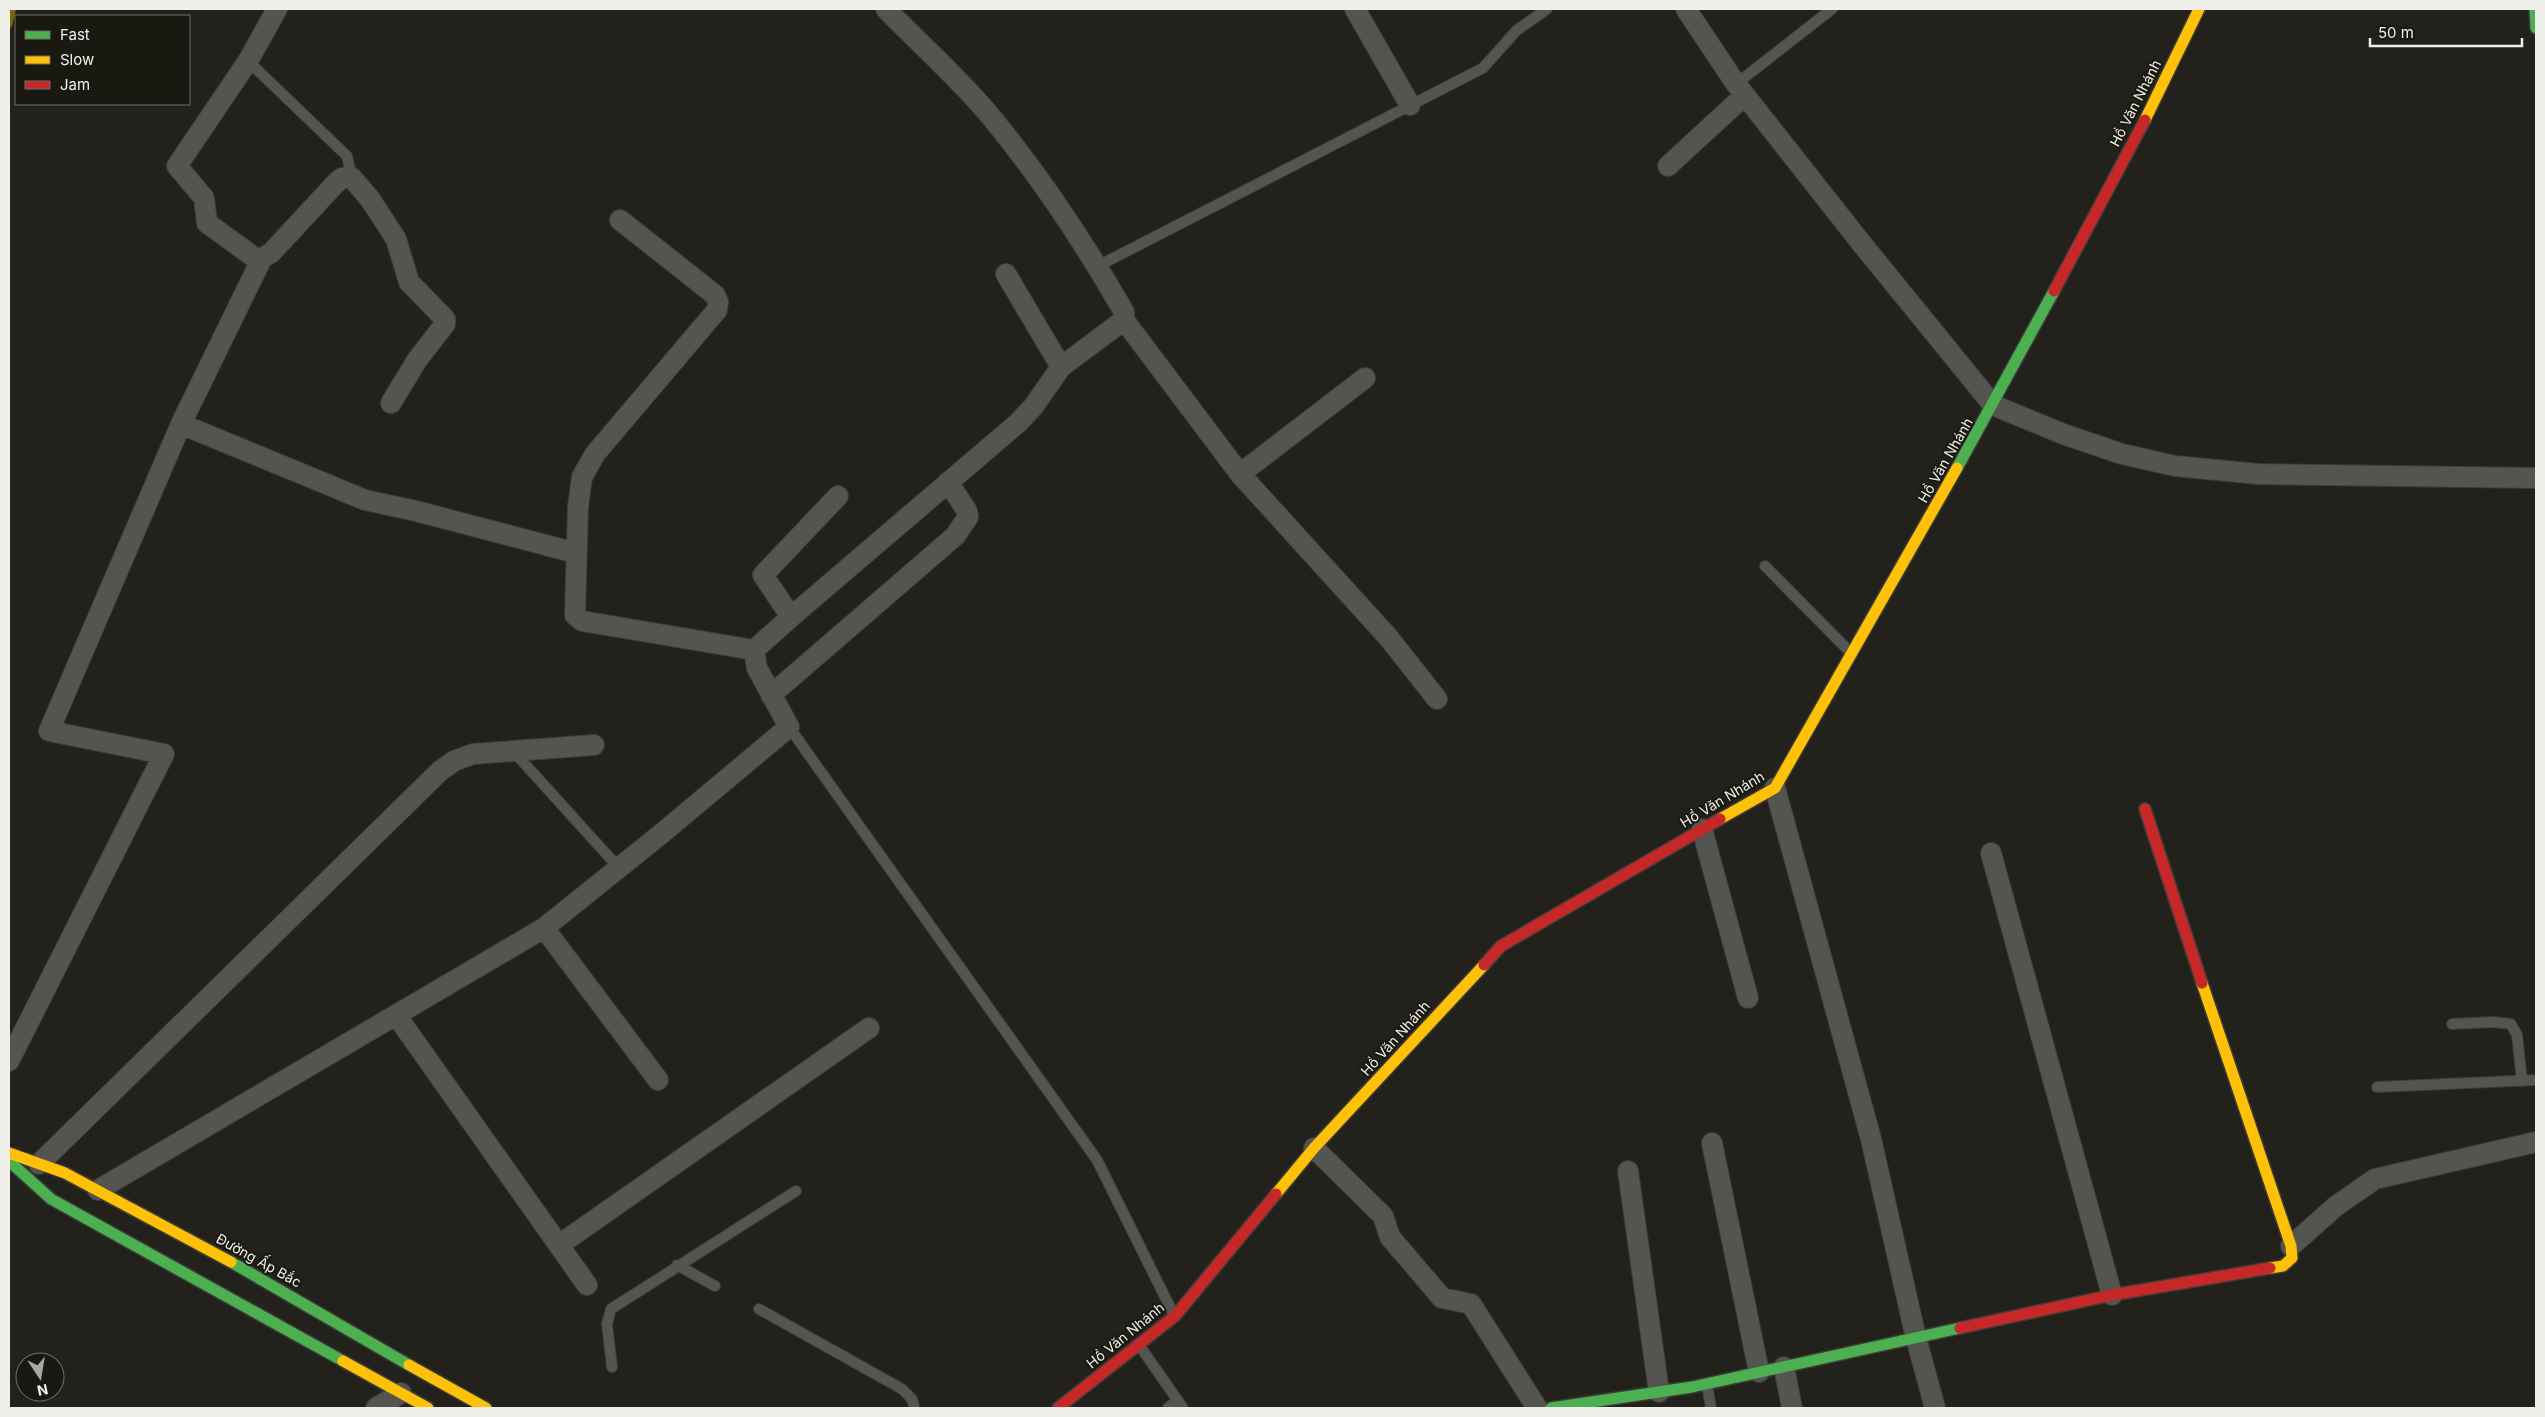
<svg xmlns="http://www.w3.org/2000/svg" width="2545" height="1417" viewBox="0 0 2545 1417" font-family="Inter,sans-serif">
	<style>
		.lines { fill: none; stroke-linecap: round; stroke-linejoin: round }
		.stream { stroke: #766b03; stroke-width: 6 }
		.lane-casing { stroke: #3c3c38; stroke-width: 12 }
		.street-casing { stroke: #3c3c38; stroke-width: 22 }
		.fast-casing { stroke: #3c3c38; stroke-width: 14 }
		.slow-casing { stroke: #3c3c38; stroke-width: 14 }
		.jam-casing { stroke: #3c3c38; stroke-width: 14 }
		.lane { stroke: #545451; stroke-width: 10 }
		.street { stroke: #545451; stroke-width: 20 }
		.fast { stroke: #4caf50; stroke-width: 11 }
		.slow { stroke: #ffc107; stroke-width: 11 }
		.jam { stroke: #c62828; stroke-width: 11 }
		.labels { text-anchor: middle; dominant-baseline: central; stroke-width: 4; stroke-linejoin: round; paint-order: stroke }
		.street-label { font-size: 14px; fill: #f0f0ea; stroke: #1a1911 }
	</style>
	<rect width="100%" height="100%" fill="#22211c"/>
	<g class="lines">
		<path class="stream" d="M9,25l4,-16"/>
		<g class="lane-casing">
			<path id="lane" d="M248,61l99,95 5,22
				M1736,84l96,-75
				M1098,266l385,-198 34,-38 30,-21
				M1765,566l86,87
				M789,727l308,433 77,155
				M514,752l105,116
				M2452,1024l42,-2 17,2 6,11 5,46
				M2377,1087l159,-7
				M677,1265l38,21
				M759,1309l143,80 10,10 2,7
				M1139,1345l44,63
				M612,1367l-5,-43 4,-15 185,-118
				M1707,1385l4,23
				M1168,1408l10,-8"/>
		</g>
		<g class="street-casing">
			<path id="street" d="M277,9l-29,52 -71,105 27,32 3,25 48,35h7l9,-5 65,-70 6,-5h10l18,21 26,40 13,43 36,37v5l-28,36 -26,43
				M1355,9l55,96
				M1686,9l50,75 126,160 131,161 70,29 59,20 53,12 83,8 278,4
				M1668,166l77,-71
				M620,220l95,75 3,7 -1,8 -122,144 -13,23 -4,30 -3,108 7,6 172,29
				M1006,274l55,93
				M1124,320l116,154 125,-96
				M181,424l184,76 51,11 160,42
				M1240,474l148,163 49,62
				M791,617l228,-195 14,-15 28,-40 63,-47v-8c-39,-68 -82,-133 -132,-194 -32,-39 -71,-73 -106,-109
				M771,695l184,-159 13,-19 -1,-6 -19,-29
				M1775,788l96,351 45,199 19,70
				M1702,829l46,169
				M1991,853l121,442
				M544,928l114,152
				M396,1015l191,270
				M9,1061l155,-307 -115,-23 132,-307 81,-166
				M1712,1143l47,229
				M1314,1148l69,68 7,21 52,61 29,6 66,104
				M39,1164l401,-393 14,-10 19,-7 121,-9
				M1628,1171l31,221
				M98,1190l446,-262 117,-94 128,-107 -32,-59 -3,-18 37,-33 -28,-42 75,-79
				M559,1245l310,-217
				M2291,1246l45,-40 39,-27 161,-37
				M1784,1367l8,41
				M376,1408l25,-15"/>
		</g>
		<g class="fast-casing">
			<path id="fast" d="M2535,9l1,19
				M1957,468l97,-177
				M9,1161l42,38 292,162
				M231,1262l178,103
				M1551,1408l141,-21 268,-59"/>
		</g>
		<g class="slow-casing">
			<path id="slow" d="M2145,120l54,-111
				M1720,819l55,-31 182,-320
				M2202,983l89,263 1,12 -9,8 -13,2
				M9,1153l56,20 166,89
				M1276,1194l38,-46 170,-183
				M343,1361l85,47
				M409,1365l77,43"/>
		</g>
		<g class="jam-casing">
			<path id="jam" d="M2054,291l91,-171
				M2145,809l57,174
				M1484,965l17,-19 219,-127
				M1960,1328l152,-33 158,-27
				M1058,1408l117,-92 101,-122"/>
		</g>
		<use href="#lane" class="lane"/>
		<use href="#street" class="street"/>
		<use href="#fast" class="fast"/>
		<use href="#slow" class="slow"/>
		<use href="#jam" class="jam"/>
	</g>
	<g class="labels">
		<g class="street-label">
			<text transform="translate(2135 103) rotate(-63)">Hồ Văn Nhánh</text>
			<text transform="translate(1945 460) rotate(-60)">Hồ Văn Nhánh</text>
			<text transform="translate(1722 799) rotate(-31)">Hồ Văn Nhánh</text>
			<text transform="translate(1395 1038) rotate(-48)">Hồ Văn Nhánh</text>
			<text transform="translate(259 1260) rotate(29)">Đường Ấp Bắc</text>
			<text transform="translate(1125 1335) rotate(-39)">Hồ Văn Nhánh</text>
		</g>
	</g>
	<rect width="2545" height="1417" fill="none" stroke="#f0f0ea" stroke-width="20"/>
	<rect x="15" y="15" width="175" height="90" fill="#1a1911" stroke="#706f68"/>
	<rect x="25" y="31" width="25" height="8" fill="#4caf50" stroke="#706f68"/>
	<text x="60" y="40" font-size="15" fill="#f0f0ea">Fast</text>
	<rect x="25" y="56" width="25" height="8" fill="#ffc107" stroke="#706f68"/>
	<text x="60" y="65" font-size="15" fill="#f0f0ea">Slow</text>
	<rect x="25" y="81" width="25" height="8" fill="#c62828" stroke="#706f68"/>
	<text x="60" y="90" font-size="15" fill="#f0f0ea">Jam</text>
	<g transform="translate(40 1377) rotate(168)"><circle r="24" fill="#1a1911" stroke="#706f68"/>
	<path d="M0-4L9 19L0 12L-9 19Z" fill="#a8a8a2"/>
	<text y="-8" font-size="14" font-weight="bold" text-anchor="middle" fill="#f0f0ea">N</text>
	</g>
	<path d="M2370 38v8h152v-8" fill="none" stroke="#f0f0ea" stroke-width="2.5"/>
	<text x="2378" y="38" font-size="15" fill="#f0f0ea" stroke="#1a1911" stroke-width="4" paint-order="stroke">50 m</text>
</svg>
